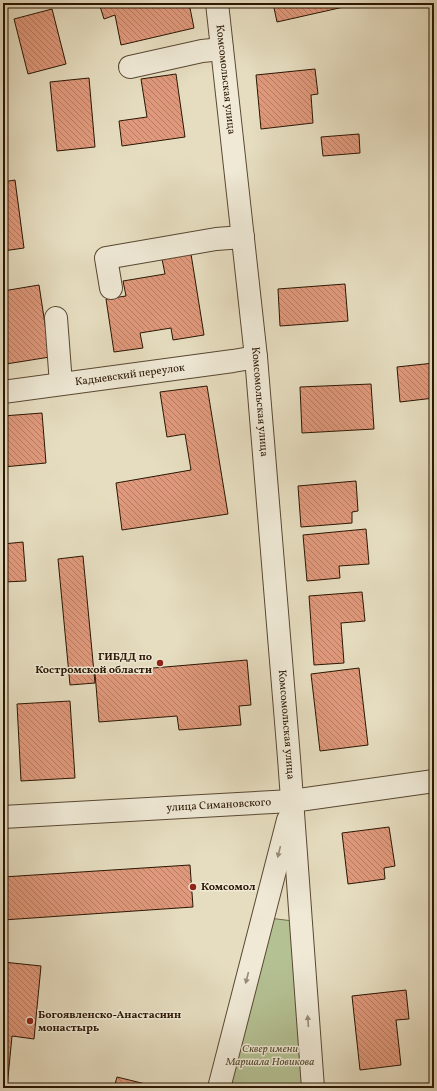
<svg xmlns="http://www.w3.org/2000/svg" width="437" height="1091" viewBox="0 0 437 1091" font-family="Vollkorn,serif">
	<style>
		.park { fill: #b4c193; stroke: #6f6c4a }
		.building { fill: url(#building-back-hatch); stroke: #2a1602 }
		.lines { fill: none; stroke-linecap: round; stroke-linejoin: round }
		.minor-casing { stroke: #594832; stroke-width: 24 }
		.minor { stroke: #efe9d6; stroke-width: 22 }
		.oneway { fill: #968a77 }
		.poi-dot { fill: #8f2418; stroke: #efe9d6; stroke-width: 1.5 }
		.labels { text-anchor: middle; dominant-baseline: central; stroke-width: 3; stroke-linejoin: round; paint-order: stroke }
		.street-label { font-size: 11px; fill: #2a1602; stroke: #efe9d6 }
		.poi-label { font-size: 11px; font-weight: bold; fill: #2a1602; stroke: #efe9d6; text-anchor: start }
		.park-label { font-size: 11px; font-style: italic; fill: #53492e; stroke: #efe9d6 }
	</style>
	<defs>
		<pattern id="building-back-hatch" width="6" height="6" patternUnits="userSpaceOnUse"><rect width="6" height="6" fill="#e0997c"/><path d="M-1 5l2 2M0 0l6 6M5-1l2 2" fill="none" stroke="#b67c63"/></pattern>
	</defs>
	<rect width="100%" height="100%" fill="#e6ddc0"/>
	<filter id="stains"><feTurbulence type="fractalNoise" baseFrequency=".005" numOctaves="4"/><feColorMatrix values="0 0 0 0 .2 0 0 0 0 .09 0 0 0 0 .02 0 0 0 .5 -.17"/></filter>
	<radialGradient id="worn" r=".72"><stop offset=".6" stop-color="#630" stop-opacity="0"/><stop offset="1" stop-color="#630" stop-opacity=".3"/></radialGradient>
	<path class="park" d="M269,918l24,3 12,167h-76z"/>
	<path class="building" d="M99,3h90l5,25 -73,17 -6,-30 -11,4z
		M273,3h84v1l-80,18z
		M52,9l14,55 -38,10 -14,-55z
		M315,69l3,25 -7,1 2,28 -52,6 -5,-54z
		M176,74l9,63 -63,9 -3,-25 28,-4 -6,-38z
		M89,78l6,69 -38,4 -7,-69z
		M359,134l1,19 -37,3 -2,-19z
		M15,180l9,68 -21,3v-69z
		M191,254l13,81 -31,5 -2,-12 -31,5 3,15 -29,4 -8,-53 20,-3 -3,-15 42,-7 -3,-15z
		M345,284l3,37 -68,5 -2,-37z
		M39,285l11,72 -44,7 -3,-21v-52z
		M434,363v35l-34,4 -3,-35z
		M371,384l3,45 -72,4 -2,-46z
		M207,386l21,128 -106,16 -6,-47 75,-13 -6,-36 -18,3 -7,-45z
		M42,413l4,50 -43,4v-51z
		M356,481l2,30 -6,1v11l-51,4 -3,-41z
		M366,529l3,35 -30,2 1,12 -33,3 -4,-46z
		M23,542l3,39 -23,1v-38z
		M83,556l12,127 -25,2 -12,-126z
		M362,592l3,29 -24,2 3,40 -30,2 -5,-69z
		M247,660l4,45 -12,1 2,19 -62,5 -2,-14 -78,6 -4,-49z
		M359,668l9,77 -48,6 -9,-77z
		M70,701l5,77 -54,3 -4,-77z
		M389,827l6,39 -11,2 1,11 -37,5 -6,-51z
		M190,865l3,42 -190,13v-43z
		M3,962l38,4 -7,73 -22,-3 -5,52h-4z
		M406,990l3,29 -13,1 5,45 -41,5 -8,-74z
		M117,1077l45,11h-48z"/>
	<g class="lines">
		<g class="minor-casing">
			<g id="minor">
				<path id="s1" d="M217,3l39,354 33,401 24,330"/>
				<path d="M130,67l72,-16 20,-2"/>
				<path d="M111,288l-5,-30 110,-19 27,-2"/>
				<path d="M56,318l5,66"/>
				<path id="s2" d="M3,392l230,-31 23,-4"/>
				<path id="s3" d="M3,817l289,-16 142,-20"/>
				<path d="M219,1088l69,-268"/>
			</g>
		</g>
		<use href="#minor" class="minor"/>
	</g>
	<defs><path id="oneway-solid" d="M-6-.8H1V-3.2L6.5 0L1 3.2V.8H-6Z"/></defs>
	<g class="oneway">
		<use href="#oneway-solid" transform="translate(279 852) rotate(104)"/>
		<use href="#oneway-solid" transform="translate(247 978) rotate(104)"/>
		<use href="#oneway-solid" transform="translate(308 1021) rotate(-94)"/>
	</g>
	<g class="poi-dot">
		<circle cx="160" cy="663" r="4"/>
		<circle cx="193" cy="887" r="4"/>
		<circle cx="30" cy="1021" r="4"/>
	</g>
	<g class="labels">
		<g class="street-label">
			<text stroke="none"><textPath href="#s1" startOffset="77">Комсомольская улица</textPath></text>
			<text stroke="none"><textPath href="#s2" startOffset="128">Кадыевский переулок</textPath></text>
			<text stroke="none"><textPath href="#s1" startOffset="401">Комсомольская улица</textPath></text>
			<text stroke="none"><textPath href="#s1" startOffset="725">Комсомольская улица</textPath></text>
			<text stroke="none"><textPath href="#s3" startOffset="216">улица Симановского</textPath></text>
		</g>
		<g class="poi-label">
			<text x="152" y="657" text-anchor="end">ГИБДД по<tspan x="152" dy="13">Костромской области</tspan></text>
			<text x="201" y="887">Комсомол</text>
			<text x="38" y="1015">Богоявленско-Анастасиин<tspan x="38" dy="13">монастырь</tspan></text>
		</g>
		<g class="park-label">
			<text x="270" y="1049">Сквер имени<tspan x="270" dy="13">Маршала Новикова</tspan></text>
		</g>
	</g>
	<rect width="437" height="1091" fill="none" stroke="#e6ddc0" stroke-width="16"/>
	<rect x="4" y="4" width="429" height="1083" fill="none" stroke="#2a1602" stroke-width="2"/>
	<rect x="8" y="8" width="421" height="1075" fill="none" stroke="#2a1602"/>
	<rect width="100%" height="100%" filter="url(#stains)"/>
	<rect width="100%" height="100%" fill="url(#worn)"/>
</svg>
